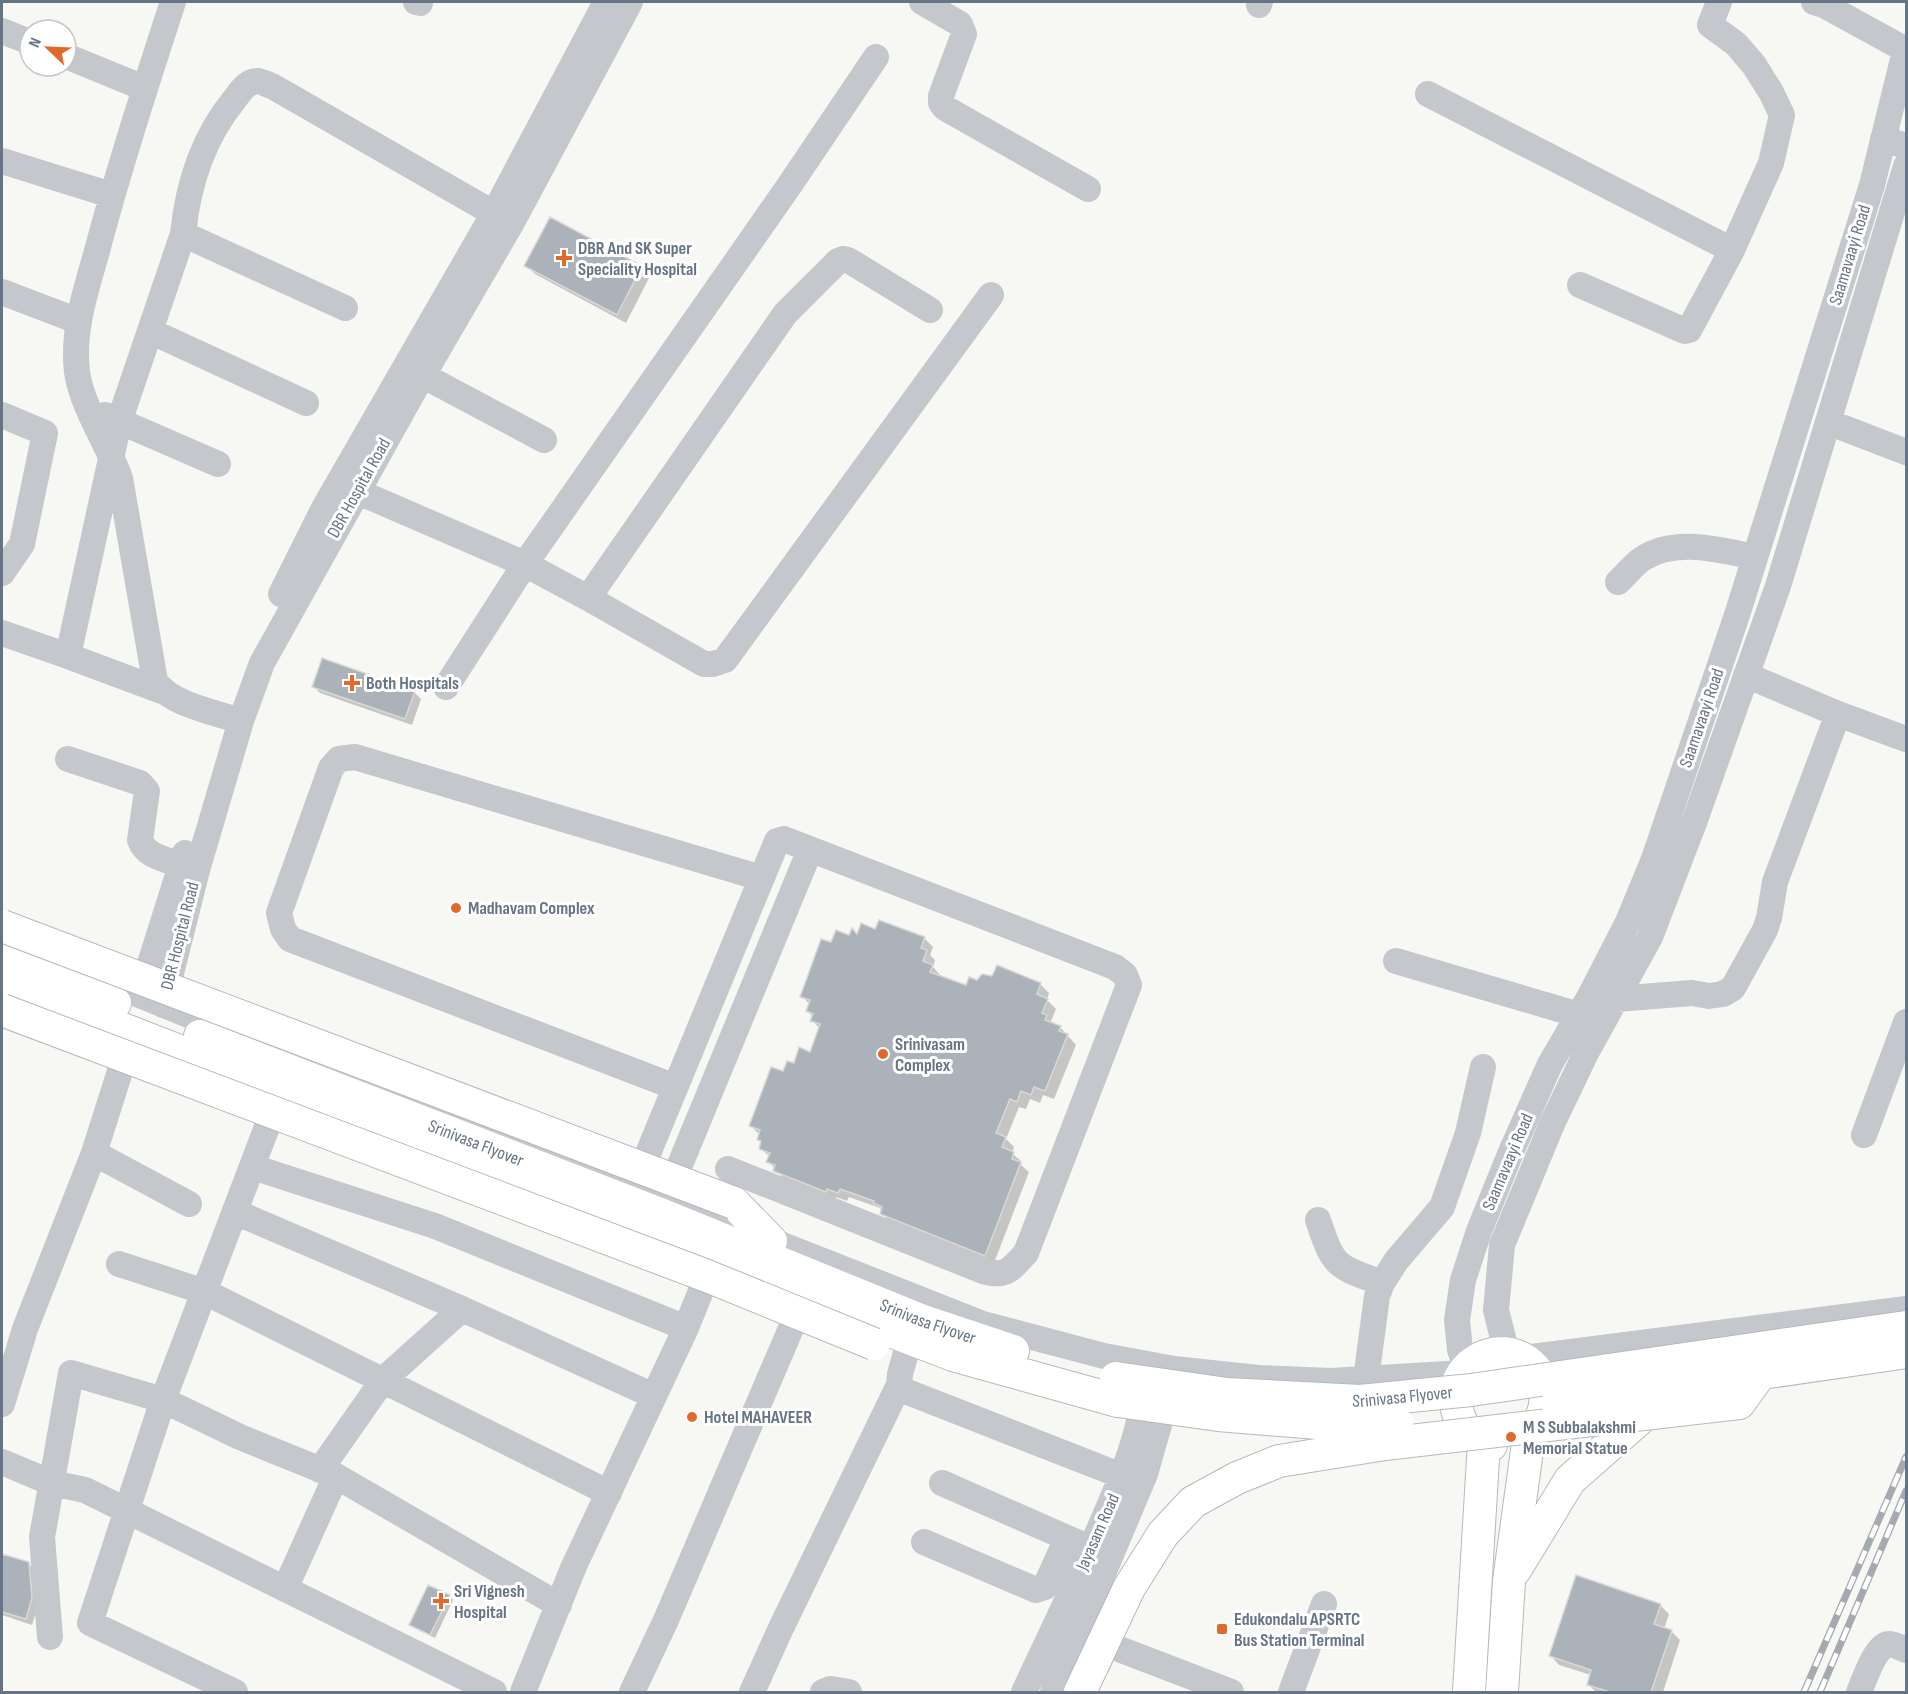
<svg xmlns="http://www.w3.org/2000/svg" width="1908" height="1694" viewBox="0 0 1908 1694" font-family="'Sofia Sans Condensed',sans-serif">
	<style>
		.shadow { fill: #0003 }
		.building { fill: #abb2b9; stroke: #d8d9d6; stroke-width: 1.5 }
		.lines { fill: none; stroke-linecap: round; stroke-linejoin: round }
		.major-casing { stroke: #b5b9bd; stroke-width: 34 }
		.minor { stroke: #c4c7cb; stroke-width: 26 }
		.major { stroke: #fff; stroke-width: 32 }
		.rail-casing { stroke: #a5aab0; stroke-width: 7 }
		.rail { stroke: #fff; stroke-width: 4.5; stroke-dasharray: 14; stroke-linecap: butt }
		.major-bridge-casing { stroke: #b5b9bd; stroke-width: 34; stroke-linecap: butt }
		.major-bridge { stroke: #fff; stroke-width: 32 }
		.poi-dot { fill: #e1692a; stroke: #fff; stroke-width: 2 }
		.labels { text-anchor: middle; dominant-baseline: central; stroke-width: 6; stroke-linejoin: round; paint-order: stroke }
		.poi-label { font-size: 18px; font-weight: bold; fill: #667485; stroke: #fff; text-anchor: start }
		.street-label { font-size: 18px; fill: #667485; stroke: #fff }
	</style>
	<rect width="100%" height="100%" fill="#f7f7f4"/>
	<path class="shadow" d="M551,219l90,48 9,9 -24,47 -91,-49 -9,-9z
		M314,687l100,5 7,7 -9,26 -92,-32z
		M876,931l48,7 9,9 -3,8 5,5 -2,7 8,9 -1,2 27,9 10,-6 63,3 9,9 -2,7 9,9 -5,12 9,6 16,18 -22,54 -11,-4 -3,8 -10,-4 -4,10 -7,-2 -13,32 8,8 -2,6 10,9 -1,3 8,7 -35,91 -104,-41 -9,-9 1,-2 -2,-3 -31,-11 -2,4 -11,-4 -1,3 -51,-21 -16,-18 2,-4 -10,-9 2,-5 -4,-4 2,-4 -9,-9 33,-53 27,-19 9,-25 -8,-9 1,-3 -6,-6 3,-6 -8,-9 30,-52 18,-7z
		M2,1555l26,8 7,7 3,36 -6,19 -30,-10z
		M449,1596l4,4 -18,38 -21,-10 -4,-4z
		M1660,1605l9,9 -5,15 7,2 9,9 -17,52h-67l-8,-8 3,-9 -32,-10 -8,-9z"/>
	<path class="building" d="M550,217l92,49 -25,49 -93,-49z
		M322,658l93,33 -10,28 -93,-32z
		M879,920l46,17 -4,11 6,2 -4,11 10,4 -3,7 36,13 3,-8 8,3 5,-6 10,2 5,-11 44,18 -4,11 11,5 -6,14 5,2 -2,5 16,6 -2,5 9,3 -23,57 -11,-4 -3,8 -10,-4 -4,11 -7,-3 -14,34 10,4 -4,10 12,5 -2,7 9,3 -36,94 -105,-42 2,-7 -9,-4 1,-2 -34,-12 -2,4 -11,-4 -1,3 -53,-21 2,-6 -9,-3 4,-9 -11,-4 2,-8 -4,-1 3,-10 -11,-4 22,-59 12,4 4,-10 7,2 5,-16 11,5 10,-28 -10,-3 3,-7 -7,-3 4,-11 -10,-3 21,-58 10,3 5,-12 13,5 3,-7 5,6 4,-11 14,6z
		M2,1554l27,8 3,36 -6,21 -24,-7z
		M1576,1575l85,29 -7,20 18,6 -21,62h-41l-23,-7 4,-15 -42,-14z
		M428,1585l22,10 -20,40 -21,-10z"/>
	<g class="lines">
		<g class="major-casing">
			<g id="major">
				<path d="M2,958l113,45"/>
				<path d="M2,982l714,278 86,37 151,58 165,46"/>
				<path id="s1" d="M200,1036l460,178 263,107 90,30"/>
				<path d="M734,1203l37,38"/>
				<path d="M1491,1445c-21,-8 -33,-19 -35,-43 -2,-14 3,-27 14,-37 45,-37 105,20 59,71l-20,145 -7,111"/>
				<path d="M1515,1570l55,-90 84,-74"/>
				<path d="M1469,1692l15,-250"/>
			</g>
		</g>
		<path class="minor" d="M173,2c-27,82 -54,165 -76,249 -11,39 -25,79 -20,121 5,35 31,72 43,106l35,203c16,24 59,31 86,40
			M416,2l4,1
			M922,2l38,22 4,10 -23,62v7l4,5 143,81
			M1814,2l10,3 82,45
			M1259,5l1,-3
			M2,31l28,11
			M66,56l78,32
			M1428,94l304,156
			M1883,139l23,7
			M2,161l109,34
			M183,234l162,74
			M1580,285l105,46 4,-1 43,-80 39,-87 11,-48 -11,-23 -17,-27 -18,-21 -26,-19 9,-23
			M2,292l76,29
			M150,331l156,72
			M422,375l122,65
			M2,415l43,18 -23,111 -20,29
			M105,415l113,49
			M1828,422l78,30
			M356,491l169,73 63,34 116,66h9l12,-4 266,-365
			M1618,582c8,-7 15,-17 24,-23 33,-22 77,-9 113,-2
			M281,594l43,-86 170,-295 112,-211
			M588,598l197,-284 53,-53 5,-2 5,1 82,50
			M2,633l66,23
			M1746,675l92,39 68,25
			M446,687l79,-123 264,-378 87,-129
			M162,691l-94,-35 51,-234 64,-188c5,-50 19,-95 51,-134 7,-9 12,-19 25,-19 4,1 9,4 13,5l235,135
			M68,759l72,24 7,8 -7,49c5,16 27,20 41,25
			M1396,961l183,54
			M93,976l142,58
			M140,995l45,-142
			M1616,999l76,-6 17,3 14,-2 10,-6 32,-58 4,-12 6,-36 63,-168
			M163,1005l34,-135 44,-149 21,-58 150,-269 99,-170 119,-222
			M294,1056l202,74 170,69 317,125 121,32 70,13 84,9 73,3 132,-8
			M675,1087l-385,-148 -7,-10 -4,-16 52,-145 8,-9 16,-2 406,121
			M278,1098l-115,302 77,37 96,39 223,129
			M1864,1135l42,-113
			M94,1153l95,51
			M253,1167l182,59 251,102
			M635,1185l142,-344 7,-2 331,128 10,8 4,10 -103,268c-15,16 -20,25 -43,18l-255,-102
			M667,1196l143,-346
			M235,1212l227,97 -79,71 -63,90
			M1318,1220c16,48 18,46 64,63
			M119,1264l86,28 404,201
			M462,1309l192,87
			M907,1349l-7,25 -1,11 6,6 217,85
			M1507,1354l-11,-44 6,-65 50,-121 34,-71 64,-116 45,-117 83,-234 128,-420
			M1522,1358l384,-49
			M1467,1368l-7,-18 -3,-30 6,-40 16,-49 32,-79 39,-88 40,-68 38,-74 26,-63 83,-244 135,-430 34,-138
			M1366,1379l11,-83 5,-13 14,-22 46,-54 26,-74 15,-66
			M2,1404l23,-75 69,-176 35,-110
			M2,1462l50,21 33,7 409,202
			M942,1483l141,62
			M924,1542l112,48 9,-3 22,-49
			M285,1589l51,-113
			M50,1637l-8,-100 29,-164 92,27 -73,223 145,69
			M1098,1664l8,-20 125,48
			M523,1692l51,-126 112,-238 21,-52
			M632,1692l34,-72 132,-308
			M752,1692l29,-64 118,-243
			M823,1692l8,-3 18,3
			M1024,1692c27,-58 55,-115 80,-174 19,-43 36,-84 41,-131
			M1053,1692l92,-218 16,-56 5,-29
			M1291,1692l33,-88
			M1859,1692c5,-11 16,-46 29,-48 7,0 13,4 18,6"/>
		<use href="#major" class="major"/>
		<g class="rail-casing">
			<path id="rail" d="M1804,1692l102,-235
				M1820,1692l86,-201"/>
		</g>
		<use href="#rail" class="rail"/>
		<g class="major-bridge-casing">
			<g id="major-bridge">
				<path d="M2,926l732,277"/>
				<path d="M2,1010l705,266 167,68"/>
				<path id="s2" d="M1116,1378l111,16 133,7 111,-11 435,-63"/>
				<path d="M1118,1401l100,14 136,11 43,-3"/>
				<path d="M1557,1403l349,-51"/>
				<path d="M1080,1692l49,-104 34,-54 30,-32 44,-24 42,-17 106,-17 354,-41 21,-29"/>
			</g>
		</g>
		<use href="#major-bridge" class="major-bridge"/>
	</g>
	<g class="poi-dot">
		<path d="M561 249h6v6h6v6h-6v6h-6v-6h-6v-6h6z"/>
		<path d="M349 674h6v6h6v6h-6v6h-6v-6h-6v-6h6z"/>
		<circle cx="456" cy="908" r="6"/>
		<circle cx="883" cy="1054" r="6"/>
		<circle cx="692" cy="1417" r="6"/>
		<circle cx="1511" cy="1437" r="6"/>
		<path d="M438 1592h6v6h6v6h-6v6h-6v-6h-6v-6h6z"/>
		<rect x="1216" y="1623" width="12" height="12" rx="3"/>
	</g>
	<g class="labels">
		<g class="poi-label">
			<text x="578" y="248">DBR And SK Super<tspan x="578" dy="21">Speciality Hospital</tspan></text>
			<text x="366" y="683">Both Hospitals</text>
			<text x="468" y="908">Madhavam Complex</text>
			<text x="895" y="1044">Srinivasam<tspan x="895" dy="21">Complex</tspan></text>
			<text x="704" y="1417">Hotel MAHAVEER</text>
			<text x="1523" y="1427">M S Subbalakshmi<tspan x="1523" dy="21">Memorial Statue</tspan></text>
			<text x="454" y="1591">Sri Vignesh<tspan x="454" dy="21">Hospital</tspan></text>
			<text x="1234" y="1619">Edukondalu APSRTC<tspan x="1234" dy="21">Bus Station Terminal</tspan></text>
		</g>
		<g class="street-label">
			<text transform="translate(1850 255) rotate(-73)">Saamavaayi Road</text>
			<text transform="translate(359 488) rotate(-61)">DBR Hospital Road</text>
			<text transform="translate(1702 718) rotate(-71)">Saamavaayi Road</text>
			<text transform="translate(180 936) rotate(-76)">DBR Hospital Road</text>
			<text stroke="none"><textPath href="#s1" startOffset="296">Srinivasa Flyover</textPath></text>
			<text transform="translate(1508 1162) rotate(-67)">Saamavaayi Road</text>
			<text stroke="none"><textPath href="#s1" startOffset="782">Srinivasa Flyover</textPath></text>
			<text stroke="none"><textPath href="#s2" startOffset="288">Srinivasa Flyover</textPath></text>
			<text transform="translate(1098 1532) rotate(-66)">Jayasam Road</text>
		</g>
	</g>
	<rect width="1908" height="1694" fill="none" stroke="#667485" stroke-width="6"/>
	<g transform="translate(48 48) rotate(293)"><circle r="28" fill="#ffffff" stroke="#c2c7ce" stroke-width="1.5"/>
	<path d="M0-4.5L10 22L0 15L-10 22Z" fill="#e1692a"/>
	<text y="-9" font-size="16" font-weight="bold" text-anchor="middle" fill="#667485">N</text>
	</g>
</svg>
